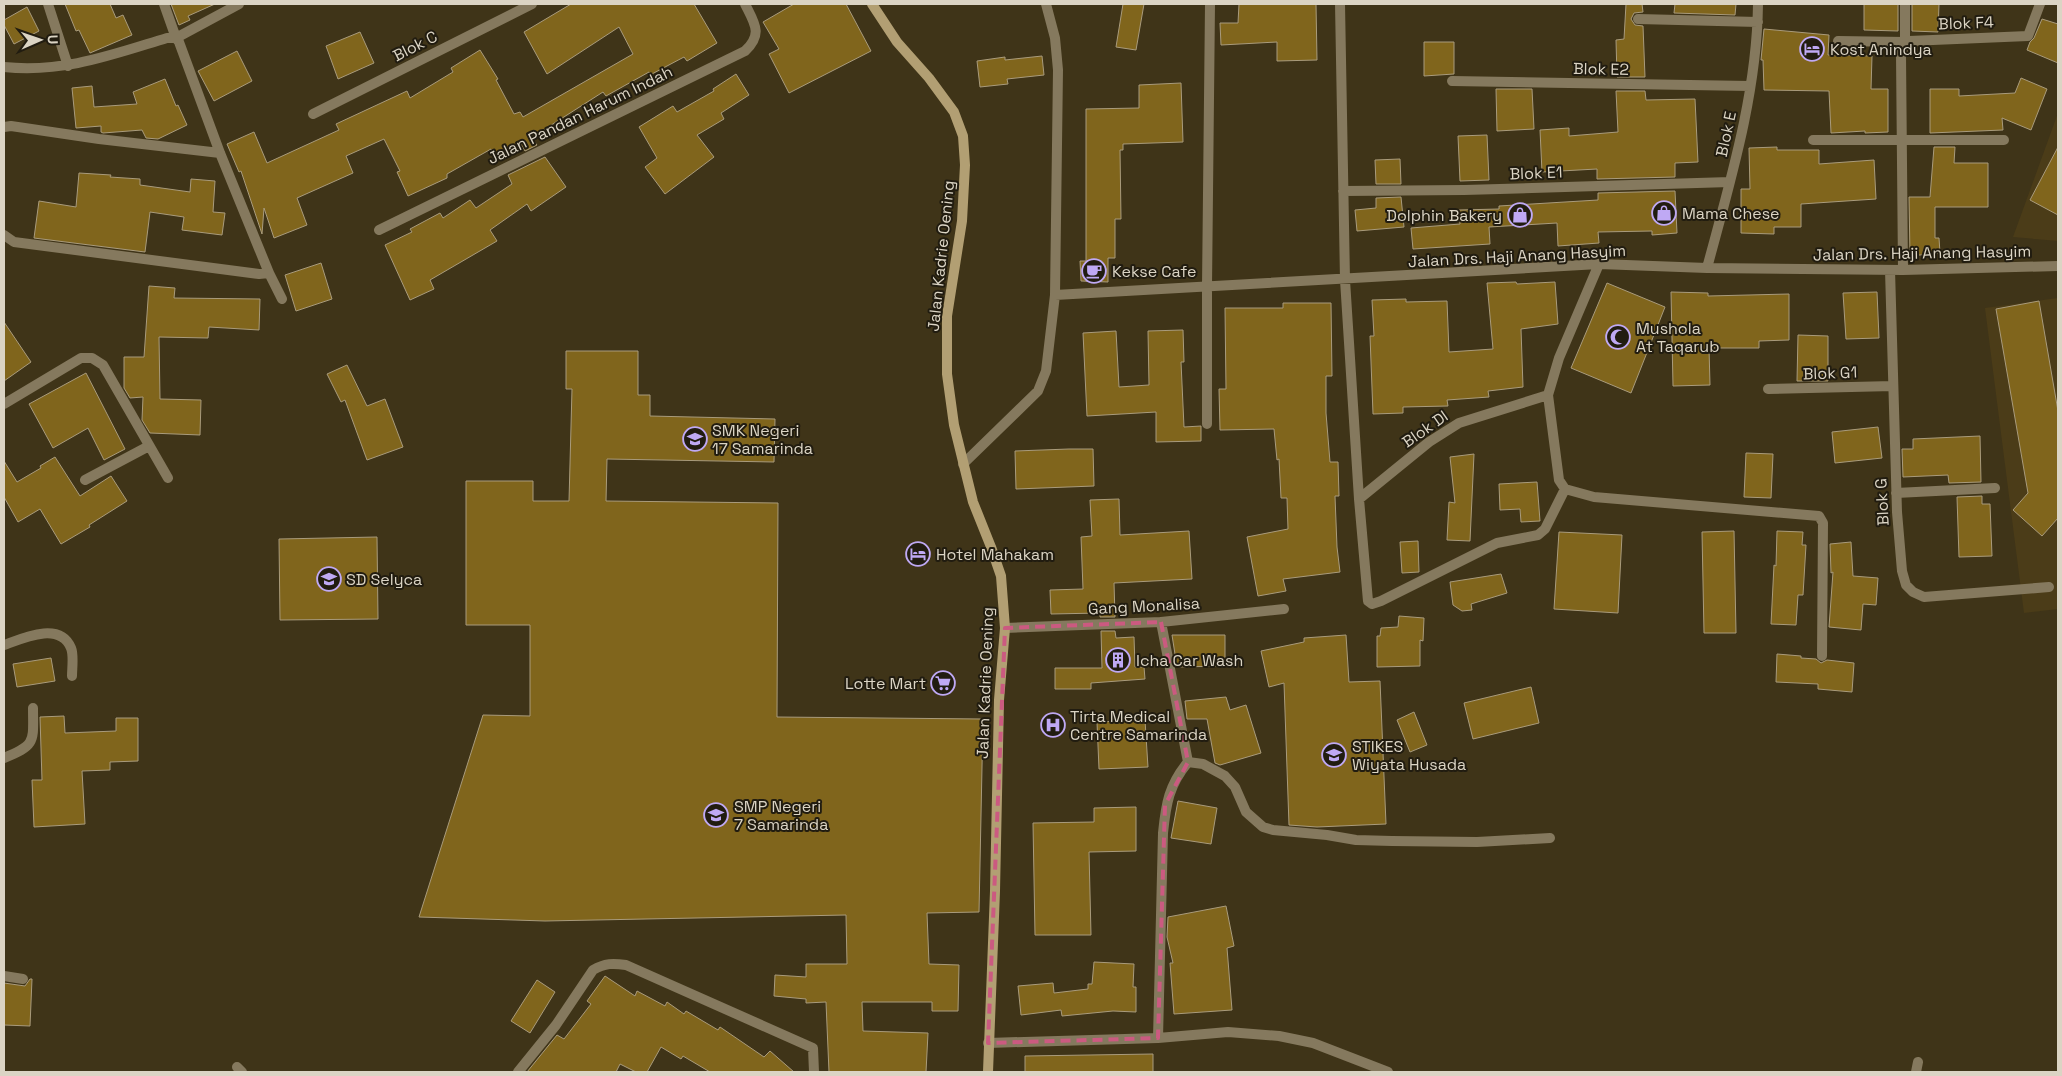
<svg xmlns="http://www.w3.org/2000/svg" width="2062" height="1076" viewBox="0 0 2062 1076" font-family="'Space Grotesk',sans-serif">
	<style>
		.built { fill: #4b3c18 }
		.building { fill: #80651c; stroke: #a99b7c }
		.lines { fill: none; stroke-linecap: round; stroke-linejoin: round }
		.minor { stroke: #85795e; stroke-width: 10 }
		.secondary { stroke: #b29f73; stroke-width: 10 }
		.marked { fill: none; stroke: #cb5a80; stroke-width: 4; stroke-dasharray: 10 6; stroke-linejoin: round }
		.labels { text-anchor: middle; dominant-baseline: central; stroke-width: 4; stroke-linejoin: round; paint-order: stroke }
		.street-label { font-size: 16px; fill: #dbd4c4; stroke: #211c10 }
		.poi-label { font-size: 16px; fill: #dbd4c4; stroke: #211c10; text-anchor: start }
	</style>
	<rect width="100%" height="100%" fill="#3f3418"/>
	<path class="built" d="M2058,113v128l-45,-4z
		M2058,298v311l-34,4 -39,-305z"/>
	<path class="building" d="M65,4h45l6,14 7,-3 9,20 -42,18 -11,-23 -3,1z
		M171,4h44l-27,12 2,4 -11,5z
		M571,4h123l23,39 -30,18 -3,-4 -34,18 -1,-3 -43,24 -3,-4 -72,46 6,7 -12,6 -5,-8 -25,12 -4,-6 -44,25v4l-39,18 -11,-24 3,-1 -16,-32 -38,17 7,17 -56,25 10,27 -33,13 -10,-30 -2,26 -21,-63 -2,1 -12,-28 27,-12 13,31 72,-33 -3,-6 71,-33 3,7 43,-26 -2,-4 29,-18 18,29 -2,1 18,34 6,-2 3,5 110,-63 -14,-27 -72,47 -23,-42z
		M794,4h52l25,47 -82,42 -20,-39 10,-5 -16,-27z
		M1123,4h21l-8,46 -20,-3z
		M1239,4h77l1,56 -40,1v-19l-56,3 -1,-22h18z
		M1626,4h16l1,8 -9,1 -3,6 4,6 8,1 2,51h-28l-1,-37 8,-1z
		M1675,4h61l-1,11 -61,-2z
		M1864,4h34v27l-34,-1z
		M1912,4h27l-1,28 -26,-1z
		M27,7l12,24 -25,13 -10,-19v-5z
		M2042,19l16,5v39l-31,-13 3,-8 4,-4z
		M1764,29l65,6 -1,20 44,1 -1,33h17v43l-23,1v-2l-34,2 -2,-42 -65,-1 -1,-30h-2z
		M360,32l14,31 -36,16 -12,-33z
		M1424,42h30v32l-30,2z
		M237,51l15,30 -38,20 -16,-30z
		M1042,56l2,19 -37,4 1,5 -28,3 -3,-26 28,-4v3z
		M736,74l13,21 -28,18 3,6 -27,16 17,22 -49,37 -20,-27 12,-9 -18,-31 34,-21 4,6 37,-21 -1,-2z
		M2021,78l26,11 -16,41 -29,-12 1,12 -73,3v-44h29v7l56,-3z
		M165,79l11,27 2,-1 9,20 -29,14 -12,-1 -4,-8 -39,3 -2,-1v-6l-25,2 -4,-40 20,-2 2,21 43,-3 -4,-12z
		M1181,83l2,59 -60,2v6h-3l1,69h-6v39h-7v24l-27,-1 -1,-20h6v-152l53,-1v-23z
		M1496,89h36l2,40 -37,2z
		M1616,91h29l1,9 49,-1 3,63 -23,1v14l-78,2v-10l-55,3 -2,-42 29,-2v8l49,-4z
		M1487,135l2,45 -29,1 -2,-45z
		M1777,147v3h42v14l55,-4 2,39 -75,5v23h-27v7l-33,-1v-44h9l-1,-41z
		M1934,147h21l-1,16h34v44h-53v31h4l1,15 -30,3 -1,-59h21z
		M2058,147v68l-28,-15z
		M545,157l21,30 -35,24 -4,-7 -37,26 7,11 -67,39 4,9 -24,11 -25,-55 27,-13 -2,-3 30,-16 3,5 27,-18 6,8 36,-24 -4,-9z
		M1400,159l1,25h-25l-1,-24z
		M79,173l32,2 -1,2 30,2v6l50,7 1,-13 24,2 -2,31 12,1 -3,22 -40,-5 2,-13 -34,-5 -5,40 -111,-14 5,-37 37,6z
		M1675,191l2,42 -25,2v-4l-54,1 1,11 -41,3 -1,-23 -68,4 1,17 -77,5 -2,-21 49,-4 -1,-14 40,-1v-3l99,-6v-7z
		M1401,197l3,30 -47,4 -2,-21 21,-2v-10z
		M321,263l11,36 -36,12 -11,-36z
		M1516,282l1,2 38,-2 3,42 -37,5 2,58 -35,4 1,6 -42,3 1,6 -45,1v6l-30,1 -3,-78h4l-2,-36 34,-1v3l41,-1 2,51 44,-3 -6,-66z
		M1607,283l58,24 -34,86 -60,-25z
		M149,286l26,2 -1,10 86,1 -1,31 -50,-3 -1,11 -49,-1 1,62 41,1 -1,35 -50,-2 -8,-13 1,-23 -13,1 -6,-10v-31h20z
		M1671,292l37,1v3l81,-2v46l-30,1v7h-50l1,37 -37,1z
		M1877,292l2,46 -33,1 -3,-46z
		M2039,301l19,110v107l-16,18 -29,-26 15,-17 -32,-184z
		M1283,303h48l1,73h-6v37l4,49h8l1,34h-4l2,51 3,25 -57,7 3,12 -28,5 -11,-59 41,-8 -1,-31h-6l-2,-39 -2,1 -3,-31 -54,1 -1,-41h7l-1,-81h58z
		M4,322l27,40 -27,19z
		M1183,330l1,32h-3l3,65 17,-1v15l-45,1v-30l-69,4 -4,-83 33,-2 3,56 30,-2 -1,-54z
		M1798,335l30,1v45h-31z
		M566,351h72v44h12v21l125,3 -1,43 -167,-3 -1,42 172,2 -1,214 206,2 -4,193 -52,1 2,51 30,1 -1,46h-26v-9h-70l1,29 65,2 -2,39h-97l-3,-70 -20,1v-4l-32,-3 1,-21 31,2v-13h41l-1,-49 -301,6 -126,-4 64,-202 47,1v-91h-64v-144h67v20h36l3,-112h-6z
		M347,365l20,41 18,-7 18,48 -36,13 -22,-60 -4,2 -14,-28z
		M86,373l39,76 -21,11 -16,-32 -35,20 -24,-44z
		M1878,427l4,31 -47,5 -3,-31z
		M1980,436l1,46 -32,1 -1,-8 -45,2 -1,-28h11v-10z
		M1069,449h24l1,37 -78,3 -1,-38z
		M1746,453l27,1 -2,44 -27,-1z
		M1474,454l-4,87 -23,-1 2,-38 6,1 -5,-46z
		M55,457l25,39 31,-20 16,25 -38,24 1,2 -29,17 -21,-35 -22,13 -14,-25v-36l13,21 24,-14 -1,-2z
		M1537,482l3,39 -19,1 -1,-13 -20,1 -1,-26z
		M1982,496v8h8l2,52 -33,1 -2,-60z
		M1119,499l1,36 69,-4 3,48 -78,4 1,34h-15v-4l-49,1 -1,-24 33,-1 -2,-52 11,-1 -2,-36z
		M1734,531l2,102h-32l-2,-101z
		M1777,531l26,1 -1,13h4l-3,50h-5l-2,30 -25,-1 3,-59 2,1z
		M1559,532l63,3 -4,78 -64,-4z
		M377,537l1,82 -98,1 -1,-81z
		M1418,541l1,31 -17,1 -2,-31z
		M1851,542l2,34 25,2 -2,27 -13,-1 -2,26 -32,-3 4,-55 -2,1 -1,-29z
		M1501,574l6,19 -36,11 1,6 -10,1 -9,-6 -3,-23z
		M1399,616l25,2 -1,23 -3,-1v26l-43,1v-31h3l1,-8 17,-1z
		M1101,631h14l1,7 18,-1 1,30h9l1,12 -54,4v6h-36v-21h47z
		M1172,635h53v31l-48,1z
		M1346,635l3,47 31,-1 6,143 -69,3 -28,-2 -5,-142 -15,4 -8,-36 43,-9v-4z
		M1777,654l24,2v2l15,1 5,4 6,-3 27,3 -2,29 -34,-3v-5l-42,-2z
		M51,658l4,23 -38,6 -4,-23z
		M1531,687l8,36 -66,16 -9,-36z
		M1226,697l4,13 16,-5 15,48 -41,12 -5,-2 -8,-44h-20l-2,-18z
		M1414,712l13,33 -17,7 -13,-32z
		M64,716l1,17 51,-2v-13h22v43l-28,1v8l-28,1 3,53 -51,3 -2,-47h10l-2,-63z
		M1145,720l3,47 -49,2 -2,-47z
		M1178,801l39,7 -6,36 -40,-6z
		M1136,807v44l-47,1 2,83h-56l-2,-112 61,-1v-14z
		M1226,906l8,40 -7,2 5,62 -58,4 -4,-51h3l-6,-26 1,-20z
		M1094,962l40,2 -1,23h3v25l-23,-1 -51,5 -1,-6 -40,5 -3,-29 35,-3 1,10 34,-4v-5h4z
		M605,976l30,20 2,-5 28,15 2,-4 17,12 2,-3 32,19 2,-3 44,30 6,-6 24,21h-84l-27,-16 -2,3 -20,-12 -14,25h-11l-16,-8 -4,8h-89l30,-37 7,4 27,-35 -4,-3z
		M30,979h2l-2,47 -26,-1v-42l21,3z
		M537,980l18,12 -25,41 -19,-12z
		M1153,1054v18h-128v-16z"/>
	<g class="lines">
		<path class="minor" d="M48,4l20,62
			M164,4l12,34 63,-34
			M1340,4l5,276 14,219 9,102 4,3 9,-3 116,-58 41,-8 7,-6 20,-40
			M1638,19l120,3
			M1838,41l67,1 4,-1 119,-5 12,-32
			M4,67c60,6 107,-12 163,-29h9l3,4 41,111 49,120 -10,1 -245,-32 -10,-7
			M1452,81l298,5
			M313,114l219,-110
			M4,127l7,-1 88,13 121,14
			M1813,140h191
			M1343,191l121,-1 266,-8
			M379,230l366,-179c18,-17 10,-27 0,-47
			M1599,264l-40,94 -11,37 11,85 6,9 29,8 225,19 4,7 -1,133
			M1707,268c23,-86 50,-174 51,-264
			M1890,270l7,242 5,59 4,14 7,7 11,5 125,-10
			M1903,270l-2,-215 4,-13v-38
			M269,273l13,26
			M1055,295l544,-31 108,4 196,2 155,-4
			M1768,389l125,-3
			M4,404l77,-46h11l11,7 65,113
			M1207,424v-137l3,-283
			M963,464l75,-73 8,-20 9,-76 3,-225 -3,-32 -9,-34
			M85,480l64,-34
			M1896,493l99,-5
			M1359,499l70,-57 30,-19 89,-28
			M1161,622l27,140
			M1005,628l156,-6 123,-13
			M4,645c19,-7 56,-24 67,3 3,7 1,20 1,28
			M4,758c33,-13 29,-17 29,-50
			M1188,762l15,2 22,12 10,11 11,25 17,15 10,3 54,5 29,5 36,1 85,1 73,-4
			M4,976l19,3
			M1158,1038l5,-205c3,-30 6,-48 25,-71
			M988,1043l170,-5 70,-6 51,4 34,7 75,29
			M237,1067l5,5
			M518,1072l38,-47 37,-55c12,-7 20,-7 33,-5l187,83 1,24
			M1916,1072l2,-10"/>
		<path class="secondary" d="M872,4l25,38 32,36 25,34 9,24 2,29 -3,56 -15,95v58l7,51 19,77 18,45 10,29 4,52 -6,72 -4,191 -7,181"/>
	</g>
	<path class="marked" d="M1161,622l27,140 -23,43 -7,233 -170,5 17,-415z"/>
	<defs>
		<g id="hotel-ring" transform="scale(1.25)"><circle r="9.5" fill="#211c10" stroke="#bfa9f4" stroke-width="1.5"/><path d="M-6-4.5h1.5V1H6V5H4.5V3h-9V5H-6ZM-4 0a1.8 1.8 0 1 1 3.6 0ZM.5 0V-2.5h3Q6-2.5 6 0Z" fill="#bfa9f4"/></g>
		<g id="shop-ring" transform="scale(1.25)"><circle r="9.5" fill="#211c10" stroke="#bfa9f4" stroke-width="1.5"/><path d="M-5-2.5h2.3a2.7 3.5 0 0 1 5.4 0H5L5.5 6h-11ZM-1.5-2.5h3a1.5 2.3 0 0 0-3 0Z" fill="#bfa9f4"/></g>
		<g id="cafe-ring" transform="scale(1.25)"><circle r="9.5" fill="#211c10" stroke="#bfa9f4" stroke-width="1.5"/><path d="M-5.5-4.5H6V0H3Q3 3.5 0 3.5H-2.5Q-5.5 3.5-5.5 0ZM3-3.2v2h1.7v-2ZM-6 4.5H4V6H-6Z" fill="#bfa9f4"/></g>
		<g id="mosque-ring" transform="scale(1.25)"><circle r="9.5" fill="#211c10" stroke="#bfa9f4" stroke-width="1.5"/><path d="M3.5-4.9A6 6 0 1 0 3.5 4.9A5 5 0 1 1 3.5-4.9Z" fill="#bfa9f4"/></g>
		<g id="school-ring" transform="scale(1.25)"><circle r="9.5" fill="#211c10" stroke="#bfa9f4" stroke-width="1.5"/><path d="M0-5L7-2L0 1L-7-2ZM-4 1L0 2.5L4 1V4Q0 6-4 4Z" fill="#bfa9f4"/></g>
		<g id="building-ring" transform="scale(1.25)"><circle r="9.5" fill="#211c10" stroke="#bfa9f4" stroke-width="1.5"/><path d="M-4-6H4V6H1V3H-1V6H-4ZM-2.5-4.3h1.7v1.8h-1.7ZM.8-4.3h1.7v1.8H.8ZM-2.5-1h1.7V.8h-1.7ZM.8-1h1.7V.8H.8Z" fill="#bfa9f4"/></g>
		<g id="supermarket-ring" transform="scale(1.25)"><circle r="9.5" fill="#211c10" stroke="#bfa9f4" stroke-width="1.5"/><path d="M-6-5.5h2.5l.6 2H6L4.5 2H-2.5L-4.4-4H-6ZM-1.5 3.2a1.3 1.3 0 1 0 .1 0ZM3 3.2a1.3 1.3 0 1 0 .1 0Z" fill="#bfa9f4"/></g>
		<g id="hospital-ring" transform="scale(1.25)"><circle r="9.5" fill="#211c10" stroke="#bfa9f4" stroke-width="1.5"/><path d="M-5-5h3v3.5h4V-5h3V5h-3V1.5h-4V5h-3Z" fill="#bfa9f4"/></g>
		<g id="university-ring" transform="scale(1.25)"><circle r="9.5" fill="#211c10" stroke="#bfa9f4" stroke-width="1.5"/><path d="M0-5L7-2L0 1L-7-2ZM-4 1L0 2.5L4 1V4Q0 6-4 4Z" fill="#bfa9f4"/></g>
	</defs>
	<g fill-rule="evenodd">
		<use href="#hotel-ring" x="1812" y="49"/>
		<use href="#shop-ring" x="1664" y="213"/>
		<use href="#shop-ring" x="1520" y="215"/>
		<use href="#cafe-ring" x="1094" y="271"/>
		<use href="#mosque-ring" x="1618" y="337"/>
		<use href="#school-ring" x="695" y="439"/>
		<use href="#hotel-ring" x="918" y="554"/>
		<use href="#school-ring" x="329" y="579"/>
		<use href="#building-ring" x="1118" y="660"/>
		<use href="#supermarket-ring" x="943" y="683"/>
		<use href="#hospital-ring" x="1053" y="725"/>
		<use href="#university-ring" x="1334" y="755"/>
		<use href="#school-ring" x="716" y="815"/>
	</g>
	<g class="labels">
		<g class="street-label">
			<text transform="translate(1966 23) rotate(-2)">Blok F4</text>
			<text transform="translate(415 46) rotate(-27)">Blok C</text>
			<text transform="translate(1601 69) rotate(1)">Blok E2</text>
			<text transform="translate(580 115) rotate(-26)">Jalan Pandan Harum Indah</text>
			<text transform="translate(1726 134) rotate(-78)">Blok E</text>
			<text transform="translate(1536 173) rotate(-2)">Blok E1</text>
			<text transform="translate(1922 253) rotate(-1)">Jalan Drs. Haji Anang Hasyim</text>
			<text transform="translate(941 256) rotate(-84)">Jalan Kadrie Oening</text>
			<text transform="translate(1517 256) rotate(-3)">Jalan Drs. Haji Anang Hasyim</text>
			<text transform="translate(1830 373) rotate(-2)">Blok G1</text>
			<text transform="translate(1425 429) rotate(-35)">Blok DI</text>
			<text transform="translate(1882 502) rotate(-93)">Blok G</text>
			<text transform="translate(1144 606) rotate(-3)">Gang Monalisa</text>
			<text transform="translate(985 683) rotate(-88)">Jalan Kadrie Oening</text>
		</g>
		<g class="poi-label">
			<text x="1830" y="49">Kost Anindya</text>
			<text x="1682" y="213">Mama Chese</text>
			<text x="1502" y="215" text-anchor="end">Dolphin Bakery</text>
			<text x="1112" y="271">Kekse Cafe</text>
			<text x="1636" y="328">Mushola<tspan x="1636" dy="18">At Taqarub</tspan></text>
			<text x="712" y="430">SMK Negeri<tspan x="712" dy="18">17 Samarinda</tspan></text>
			<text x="936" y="554">Hotel Mahakam</text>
			<text x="346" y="579">SD Selyca</text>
			<text x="1136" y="660">Icha Car Wash</text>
			<text x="926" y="683" text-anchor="end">Lotte Mart</text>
			<text x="1070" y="716">Tirta Medical<tspan x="1070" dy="18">Centre Samarinda</tspan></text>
			<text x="1352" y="746">STIKES<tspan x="1352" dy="18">Wiyata Husada</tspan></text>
			<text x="734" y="806">SMP Negeri<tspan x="734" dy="18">7 Samarinda</tspan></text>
		</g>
	</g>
	<rect width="2062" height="1076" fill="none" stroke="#dbd4c4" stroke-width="10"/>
	<g transform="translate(40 40) rotate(88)" stroke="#211c10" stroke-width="4" paint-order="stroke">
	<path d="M0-4L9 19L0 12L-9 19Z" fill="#dbd4c4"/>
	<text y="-8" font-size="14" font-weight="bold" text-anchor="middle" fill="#dbd4c4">U</text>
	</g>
</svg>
